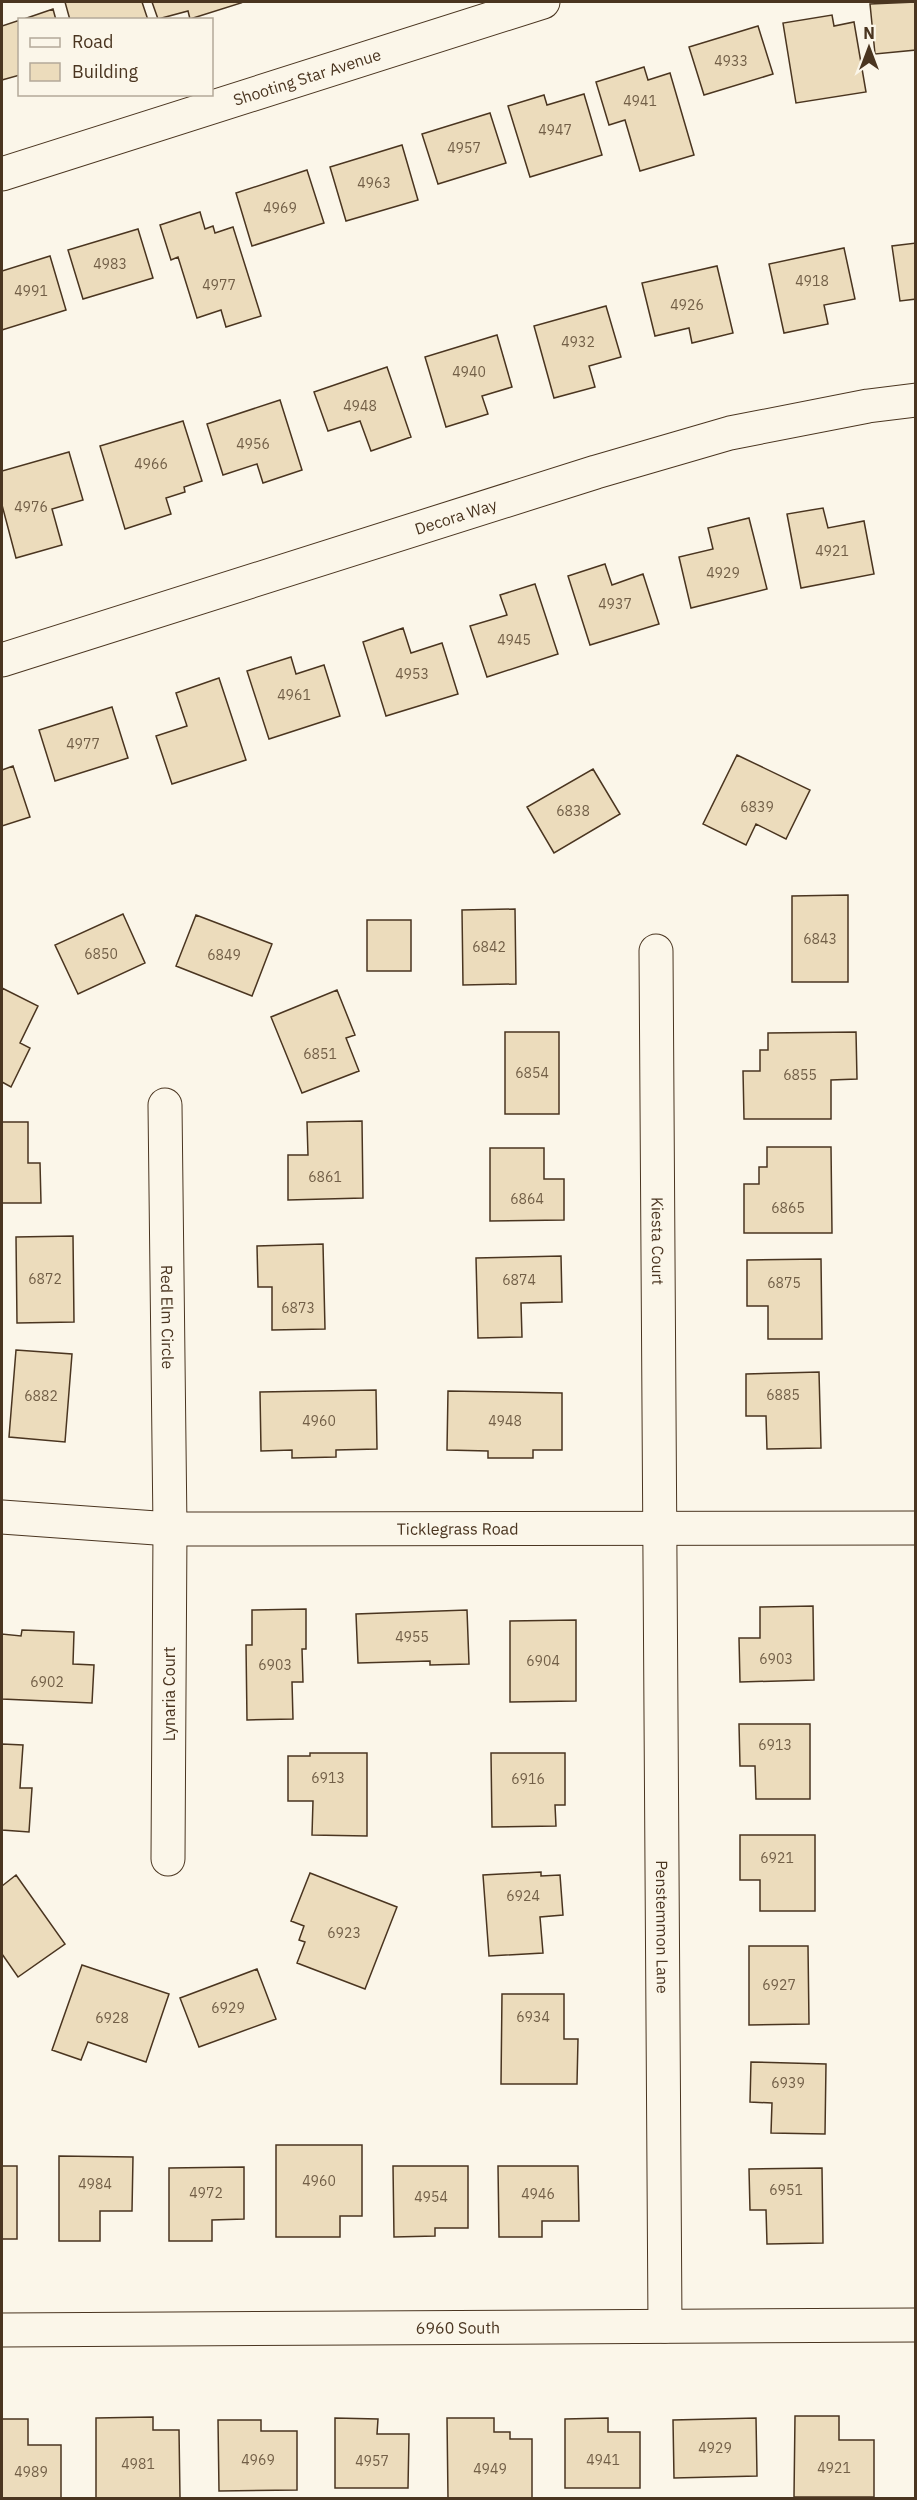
<svg xmlns="http://www.w3.org/2000/svg" width="917" height="2500" viewBox="0 0 917 2500" font-family="'IBM Plex Sans',sans-serif">
	<style>
		.building { fill: #ecdcbc; stroke: #4a3520; stroke-width: 1.5 }
		.lines { fill: none; stroke-linecap: round; stroke-linejoin: round }
		.minor-casing { stroke: #4a3520; stroke-width: 35 }
		.minor { stroke: #fbf6e9; stroke-width: 33 }
		.labels { text-anchor: middle; dominant-baseline: central; stroke-width: 4.5; stroke-linejoin: round; paint-order: stroke }
		.number-label { font-size: 14px; fill: #725f47 }
		.street-label { font-size: 16px; fill: #4a3520; stroke: #fbf6e9 }
	</style>
	<rect width="100%" height="100%" fill="#fbf6e9"/>
	<path class="building" d="M65,2h77l6,18h-78z
		M152,2h88l1,1 -51,16 -2,-8 -30,8z
		M916,2v48l-41,4 -5,-50z
		M53,9l3,11h-35z
		M832,15l2,11 20,-4 12,70 -70,11 -13,-80z
		M20,20v55l-18,5v-54z
		M758,26l15,48 -69,21 -15,-48z
		M644,67l4,13 22,-7 24,82 -54,16 -15,-51 -16,5 -13,-43z
		M584,94l18,61 -72,22 -22,-71 36,-11 3,10z
		M490,113l16,50 -68,21 -16,-50z
		M402,145l16,55 -72,21 -16,-54z
		M307,170l17,53 -72,23 -16,-53z
		M200,212l5,17 8,-3 2,7 18,-6 28,89 -35,11 -5,-17 -24,8 -19,-61 -7,3 -11,-35z
		M138,229l15,49 -70,21 -15,-49z
		M916,243v56l-16,2 -8,-55z
		M844,248l11,51 -31,6 4,19 -44,9 -15,-69z
		M50,256l16,54 -64,20v-59z
		M717,266l16,67 -41,10 -3,-15 -34,8 -13,-53z
		M606,306l15,51 -32,9 6,21 -41,11 -20,-72z
		M497,335l15,52 -30,9 6,18 -42,13 -21,-70z
		M387,367l24,70 -40,14 -11,-30 -32,10 -14,-39z
		M280,400l22,70 -39,13 -6,-19 -34,11 -16,-51z
		M183,421l19,60 -18,6 1,5 -19,6 5,16 -46,15 -25,-83z
		M69,452l14,48 -31,9 10,36 -46,13 -14,-53v-34z
		M823,508l5,20 36,-7 10,53 -73,14 -14,-74z
		M749,518l18,71 -76,19 -12,-51 34,-8 -5,-21z
		M605,564l7,21 31,-11 16,50 -69,21 -22,-69z
		M535,584l23,70 -71,23 -17,-51 37,-11 -7,-20z
		M403,628l8,25 31,-10 16,51 -72,22 -23,-74z
		M291,657l5,17 28,-9 16,51 -71,23 -22,-68z
		M219,678l27,82 -74,24 -16,-48 31,-10 -11,-33z
		M112,707l16,51 -73,23 -16,-51z
		M737,755l73,35 -24,49 -30,-15 -10,21 -43,-21z
		M13,766l17,51 -28,9v-56z
		M593,769l27,45 -66,39 -27,-46z
		M848,895v87h-56v-86z
		M515,909l1,75 -53,1 -1,-75z
		M123,914l22,49 -67,31 -23,-49z
		M196,915l76,29 -20,52 -76,-30z
		M367,920h44v51h-44z
		M2,988l36,18 -18,37 10,5 -19,39 -9,-5z
		M337,990l18,45 -9,3 13,33 -57,22 -31,-76z
		M505,1032h54v82h-54z
		M856,1032l1,47 -26,1v39h-87l-1,-48h17v-21h8v-17z
		M362,1121l1,77 -75,2v-45h20l-1,-33z
		M2,1122h26v41h12l1,40h-39z
		M767,1147h64l1,86h-88v-49h15v-17h8z
		M490,1148h54v31h20v41l-74,1z
		M73,1236l1,86 -57,1 -1,-86z
		M323,1244l2,85 -53,1v-43h-14l-1,-41z
		M561,1256l1,46 -41,1 1,34 -44,1 -2,-80z
		M821,1259l1,80h-54v-33h-21v-46z
		M16,1350l56,4 -7,88 -56,-5z
		M819,1372l2,76 -54,1 -1,-33h-20v-42z
		M376,1390l1,59 -41,1v7l-44,1v-8l-31,1 -1,-59z
		M448,1391l114,2v57h-29v8h-45v-7l-41,-1z
		M813,1606l1,74 -74,2 -1,-44h21v-31z
		M306,1609v40h-4l1,33h-11l1,37 -46,1 -1,-75h6v-35z
		M467,1610l2,54 -39,1v-4l-72,2 -2,-49z
		M576,1620v81l-66,1v-81z
		M22,1630l52,2 -1,32 21,1 -2,38 -90,-4v-65l19,2z
		M739,1724h71v75h-54l-1,-33h-15z
		M2,1744l21,1 -3,43h12l-3,44 -27,-2z
		M310,1753h57v83l-55,-1 1,-34h-25v-45h22z
		M491,1753h74v52h-10l1,21 -64,1z
		M740,1835h75v76h-55v-31h-20z
		M541,1872v4l19,-1 3,40 -23,2 3,36 -54,3 -6,-81z
		M310,1873l87,34 -32,82 -68,-26 8,-21 -6,-2 5,-14 -13,-5z
		M16,1875l49,69 -47,33 -16,-23v-68z
		M749,1946h59l1,78 -60,1z
		M82,1965l87,29 -23,68 -58,-20 -7,18 -29,-10z
		M257,1969l19,50 -77,28 -19,-49z
		M502,1994h62v45h14l-1,45h-76z
		M751,2062l75,2 -1,70 -54,-1 1,-30 -22,-1z
		M276,2145h86v71h-22v21h-64z
		M59,2156l74,1 -1,54h-32v30h-41z
		M2,2166h15v73h-15z
		M393,2166h75v62h-33v8l-41,1z
		M498,2166h80l1,55h-37v16h-43z
		M244,2167v52l-32,1v21h-43v-73z
		M822,2168l1,75 -56,1 -1,-34h-16l-1,-41z
		M795,2416h44v24h35v57h-80z
		M153,2417v13h26l1,68h-84v-80z
		M335,2418l43,1 -1,15h32l-1,54h-73z
		M447,2418h47v14h16v7h22v59h-84z
		M608,2418v14h32v56h-75v-69z
		M756,2418l1,58 -83,2 -1,-58z
		M2,2419h26v26h33v53h-59z
		M218,2420h43v11h36v59l-78,1z"/>
	<g class="lines">
		<g class="minor-casing">
			<g id="minor">
				<path id="s1" d="M2,174l541,-172"/>
				<path id="s2" d="M2,660l594,-188 134,-39 138,-27 48,-6"/>
				<path id="s3" d="M656,951l9,1375"/>
				<path id="s4" d="M165,1105l5,424 -2,330"/>
				<path id="s5" d="M2,1517l168,12 746,-1"/>
				<path id="s6" d="M2,2330l914,-5"/>
			</g>
		</g>
		<use href="#minor" class="minor"/>
	</g>
	<g class="labels">
		<g class="number-label">
			<text x="731" y="61">4933</text>
			<text x="640" y="101">4941</text>
			<text x="555" y="130">4947</text>
			<text x="464" y="148">4957</text>
			<text x="374" y="183">4963</text>
			<text x="280" y="208">4969</text>
			<text x="110" y="264">4983</text>
			<text x="812" y="281">4918</text>
			<text x="219" y="285">4977</text>
			<text x="31" y="291">4991</text>
			<text x="687" y="305">4926</text>
			<text x="578" y="342">4932</text>
			<text x="469" y="372">4940</text>
			<text x="360" y="406">4948</text>
			<text x="253" y="444">4956</text>
			<text x="151" y="464">4966</text>
			<text x="31" y="507">4976</text>
			<text x="832" y="551">4921</text>
			<text x="723" y="573">4929</text>
			<text x="615" y="604">4937</text>
			<text x="514" y="640">4945</text>
			<text x="412" y="674">4953</text>
			<text x="294" y="695">4961</text>
			<text x="83" y="744">4977</text>
			<text x="757" y="807">6839</text>
			<text x="573" y="811">6838</text>
			<text x="820" y="939">6843</text>
			<text x="489" y="947">6842</text>
			<text x="101" y="954">6850</text>
			<text x="224" y="955">6849</text>
			<text x="320" y="1054">6851</text>
			<text x="532" y="1073">6854</text>
			<text x="800" y="1075">6855</text>
			<text x="325" y="1177">6861</text>
			<text x="527" y="1199">6864</text>
			<text x="788" y="1208">6865</text>
			<text x="45" y="1279">6872</text>
			<text x="519" y="1280">6874</text>
			<text x="784" y="1283">6875</text>
			<text x="298" y="1308">6873</text>
			<text x="783" y="1395">6885</text>
			<text x="41" y="1396">6882</text>
			<text x="319" y="1421">4960</text>
			<text x="505" y="1421">4948</text>
			<text x="412" y="1637">4955</text>
			<text x="776" y="1659">6903</text>
			<text x="543" y="1661">6904</text>
			<text x="275" y="1665">6903</text>
			<text x="47" y="1682">6902</text>
			<text x="775" y="1745">6913</text>
			<text x="328" y="1778">6913</text>
			<text x="528" y="1779">6916</text>
			<text x="777" y="1858">6921</text>
			<text x="523" y="1896">6924</text>
			<text x="344" y="1933">6923</text>
			<text x="779" y="1985">6927</text>
			<text x="228" y="2008">6929</text>
			<text x="533" y="2017">6934</text>
			<text x="112" y="2018">6928</text>
			<text x="788" y="2083">6939</text>
			<text x="319" y="2181">4960</text>
			<text x="95" y="2184">4984</text>
			<text x="786" y="2190">6951</text>
			<text x="206" y="2193">4972</text>
			<text x="538" y="2194">4946</text>
			<text x="431" y="2197">4954</text>
			<text x="715" y="2448">4929</text>
			<text x="258" y="2460">4969</text>
			<text x="603" y="2460">4941</text>
			<text x="372" y="2461">4957</text>
			<text x="138" y="2464">4981</text>
			<text x="834" y="2468">4921</text>
			<text x="490" y="2469">4949</text>
			<text x="31" y="2472">4989</text>
		</g>
		<g class="street-label">
			<text stroke="none"><textPath href="#s1" startOffset="320">Shooting Star Avenue</textPath></text>
			<text stroke="none"><textPath href="#s2" startOffset="476">Decora Way</textPath></text>
			<text stroke="none"><textPath href="#s3" startOffset="290">Kiesta Court</textPath></text>
			<text stroke="none"><textPath href="#s4" startOffset="212">Red Elm Circle</textPath></text>
			<text stroke="none"><textPath href="#s5" startOffset="456">Ticklegrass Road</textPath></text>
			<text transform="translate(169 1694) rotate(-90)">Lynaria Court</text>
			<text stroke="none"><textPath href="#s3" startOffset="976">Penstemmon Lane</textPath></text>
			<text stroke="none"><textPath href="#s6" startOffset="456">6960 South</textPath></text>
		</g>
	</g>
	<rect width="917" height="2500" fill="none" stroke="#4a3520" stroke-width="6"/>
	<rect x="18" y="18" width="195" height="78" fill="#fbf6e9" stroke="#b4a999" stroke-width="1.5"/>
	<rect x="30" y="38" width="30" height="9" fill="#fbf6e9" stroke="#b4a999" stroke-width="1.5"/>
	<text x="72" y="48" font-size="18" fill="#4a3520">Road</text>
	<rect x="30" y="63" width="30" height="18" fill="#ecdcbc" stroke="#b4a999" stroke-width="1.5"/>
	<text x="72" y="78" font-size="18" fill="#4a3520">Building</text>
	<g transform="translate(869 48)" stroke="#fbf6e9" stroke-width="4.5" paint-order="stroke">
	<path d="M0-4.5L10 22L0 15L-10 22Z" fill="#4a3520"/>
	<text y="-9" font-size="16" font-weight="bold" text-anchor="middle" fill="#4a3520">N</text>
	</g>
</svg>
